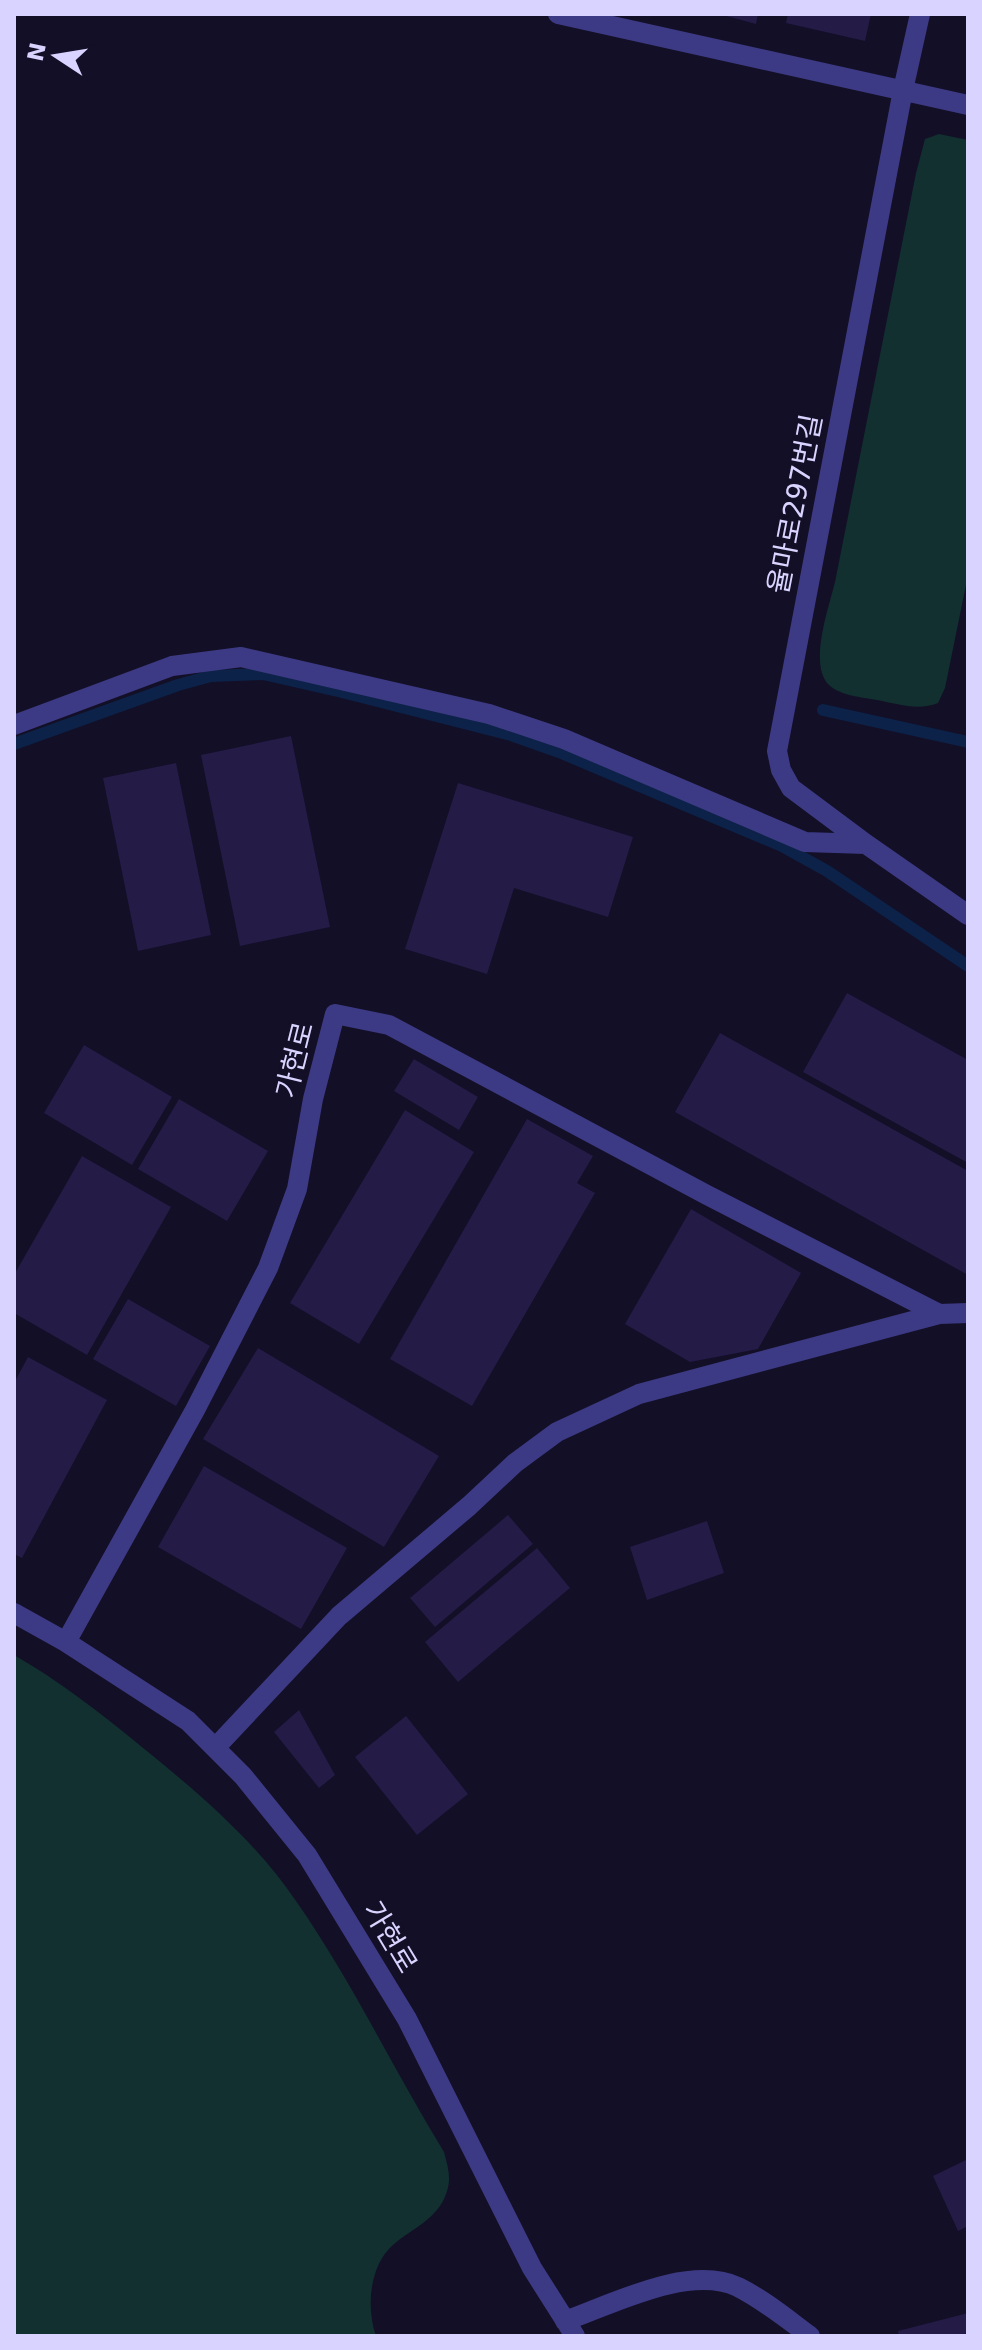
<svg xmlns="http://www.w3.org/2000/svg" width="982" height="2350" viewBox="0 0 982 2350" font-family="'DejaVu Sans','Noto Sans KR',sans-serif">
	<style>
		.green { fill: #12302f }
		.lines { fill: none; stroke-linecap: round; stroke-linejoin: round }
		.stream { stroke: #0c2248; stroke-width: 12 }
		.building { fill: #241b47 }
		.minor { stroke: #3d3a85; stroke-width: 20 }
		.labels { text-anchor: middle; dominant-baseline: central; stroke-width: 6; stroke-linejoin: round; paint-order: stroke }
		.street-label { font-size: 28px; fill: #d9d4ff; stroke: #130f26 }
	</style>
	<rect width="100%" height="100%" fill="#130f26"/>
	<path class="green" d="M939,134l29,6v435l-23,113 -7,15c-20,8 -40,1 -61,-3 -16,-3 -36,-4 -48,-15 -21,-20 0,-78 6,-103l81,-409 9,-34z
		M14,1655c44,25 84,56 123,88 58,47 117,96 159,158 56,80 97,168 148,251 4,15 8,27 2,42 -8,24 -34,35 -52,50 -25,21 -28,64 -18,92h-362z"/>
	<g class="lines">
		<path class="stream" d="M823,710l145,32
			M14,744l164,-59 33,-9 52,-2 79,18 169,43 48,17 223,94 45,25 141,95"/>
	</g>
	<path class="building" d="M719,14h39l-2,10z
		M788,14h83l-6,27 -79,-18z
		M291,736l39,191 -90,19 -39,-191z
		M176,763l35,172 -73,16 -35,-173z
		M458,783l175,54 -25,80 -94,-29 -27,86 -82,-25z
		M847,993l121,67v103l-165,-91z
		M720,1033l248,138v104l-293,-163z
		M84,1045l88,52 -40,68 -88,-52z
		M414,1059l64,38 -19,33 -65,-39z
		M179,1099l89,52 -41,70 -89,-52z
		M405,1110l69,42 -115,192 -69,-41z
		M527,1119l66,37 -16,27 18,10 -123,213 -82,-47z
		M82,1156l89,51 -84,148 -73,-42v-38z
		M691,1209l110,64 -43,76 -68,13 -65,-38z
		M128,1299l82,47 -34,60 -83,-47z
		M258,1348l181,108 -55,91 -181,-108z
		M28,1357l79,43 -85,158 -8,-4v-171z
		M204,1466l143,82 -46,81 -143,-82z
		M508,1515l25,29 -98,83 -25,-29z
		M707,1521l17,52 -77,27 -17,-53z
		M537,1548l33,40 -112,94 -33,-40z
		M299,1710l36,65 -16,13 -45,-56z
		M406,1716l62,78 -51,41 -62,-78z
		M968,2159v67l-10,5 -25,-55z
		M968,2313v23h-69l-1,-5z"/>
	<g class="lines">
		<path class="minor" d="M558,14l410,91
			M920,14l-17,76 -126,661 4,19 10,18 75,56 102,71
			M14,725l158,-59 69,-9 248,57 75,25 241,103 61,2
			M14,1613l52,29 122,79 55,55 64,79 100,164 125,249 43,68
			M66,1642l129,-232 73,-142 29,-79 16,-90 22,-85 54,11 318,170 232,119
			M215,1748l124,-132 130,-110 46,-43 42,-31 82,-38 300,-80 29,-1
			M565,2321c48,-17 124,-57 173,-34 26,13 49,32 72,49"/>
	</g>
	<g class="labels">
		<g class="street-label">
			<text transform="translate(795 504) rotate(-79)">율마로297번길</text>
			<text transform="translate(295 1060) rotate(-76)">가현로</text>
			<text transform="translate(390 1937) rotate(59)">가현로</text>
		</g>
	</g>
	<rect width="982" height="2350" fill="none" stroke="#d9d4ff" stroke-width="32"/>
	<g transform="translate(56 56) rotate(282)" stroke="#130f26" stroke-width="6" paint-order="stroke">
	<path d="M0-6L14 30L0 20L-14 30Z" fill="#d9d4ff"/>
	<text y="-12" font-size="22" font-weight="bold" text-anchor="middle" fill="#d9d4ff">N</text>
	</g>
</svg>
